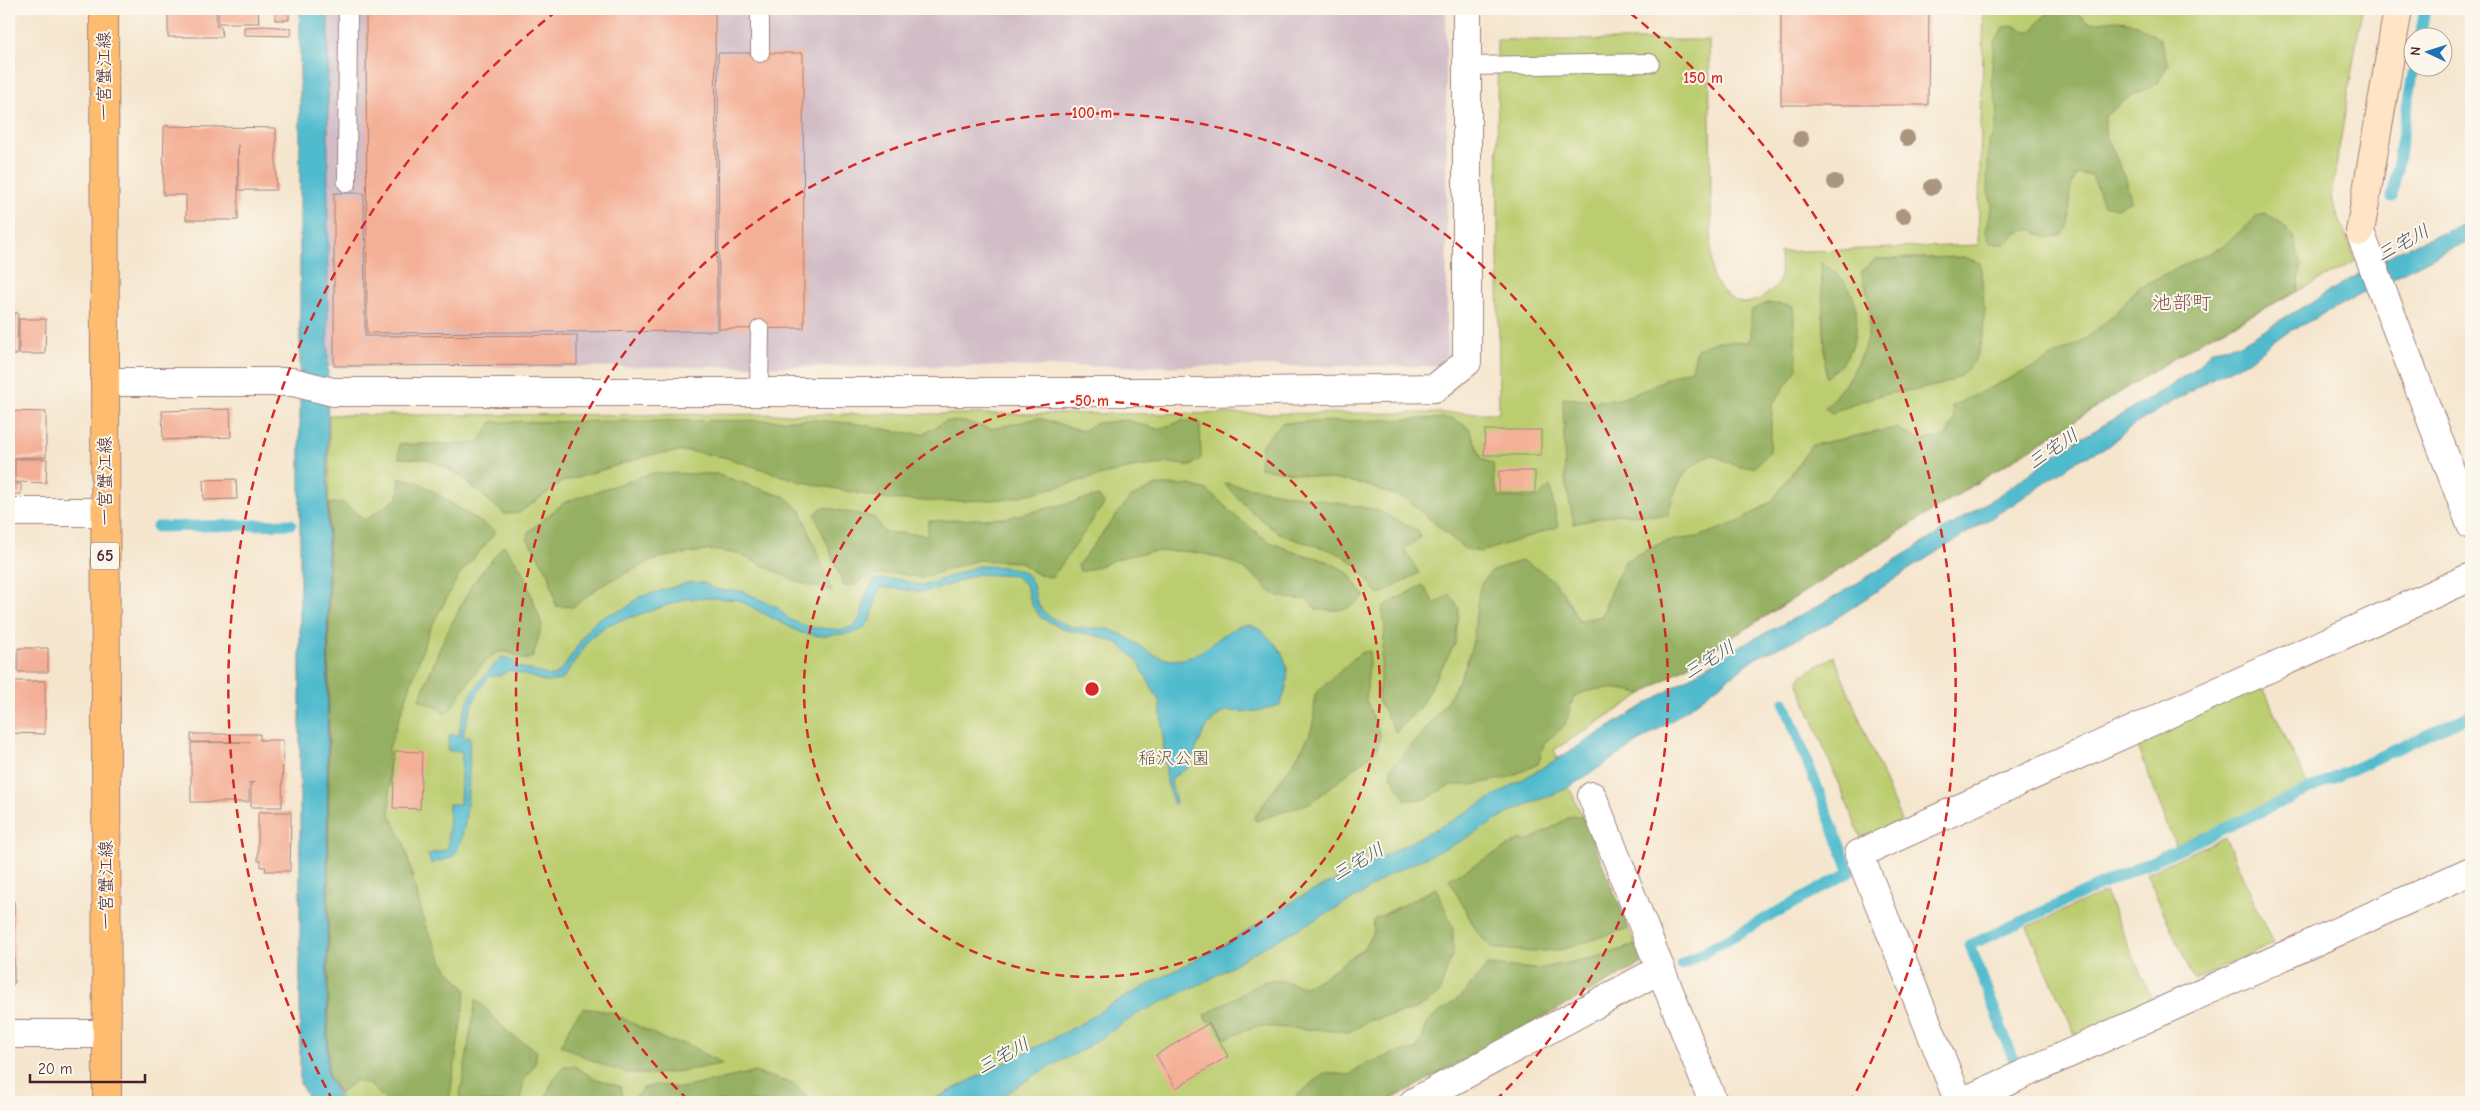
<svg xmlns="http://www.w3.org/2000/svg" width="2480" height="1111" viewBox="0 0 2480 1111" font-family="'Comic Neue','Klee One',sans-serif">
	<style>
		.industrial { fill: #d2bdc7 }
		.green { fill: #bccd6f; stroke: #83764d }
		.forest { fill: #95b062; stroke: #706846 }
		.water { fill: #51bbce; stroke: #4e6d7c }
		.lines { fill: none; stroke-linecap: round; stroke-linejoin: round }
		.stream { stroke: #51bbce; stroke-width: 11 }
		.building { fill: #f4b097 }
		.lane-casing { stroke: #a0827c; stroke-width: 20 }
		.street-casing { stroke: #a0827c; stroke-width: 30 }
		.secondary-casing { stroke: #a0827c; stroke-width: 30 }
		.primary-casing { stroke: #a0827c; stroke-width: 30 }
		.lane { stroke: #fff; stroke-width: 18 }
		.street { stroke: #fff; stroke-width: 28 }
		.secondary { stroke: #ffe4c6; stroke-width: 28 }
		.primary { stroke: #febc70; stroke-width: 28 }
		.tree { fill: #aa957f }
		.ring { fill: none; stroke: #d62828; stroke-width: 2.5; stroke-dasharray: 9 6 }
		.labels { text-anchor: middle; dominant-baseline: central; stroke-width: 4; stroke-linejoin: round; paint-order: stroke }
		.shield { fill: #fbf7ec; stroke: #7f6065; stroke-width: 1 }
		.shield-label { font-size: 16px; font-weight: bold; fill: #4a1f2b }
		.street-label { font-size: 18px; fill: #4a1f2b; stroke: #fbf7ec }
		.park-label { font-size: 18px; fill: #6c533f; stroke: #fbf7ec }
		.water-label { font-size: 19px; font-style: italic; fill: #4c5664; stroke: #fbf7ec }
		.quarter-label { font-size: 20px; fill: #865251; stroke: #fbf7ec }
		.centre { fill: #d62828; stroke: #fbf7ec; stroke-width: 2.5 }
		.ring-label { font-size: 15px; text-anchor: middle; font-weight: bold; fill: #d62828; stroke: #fbf7ec; stroke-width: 4; stroke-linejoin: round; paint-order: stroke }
	</style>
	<rect width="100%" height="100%" fill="#fbf7ec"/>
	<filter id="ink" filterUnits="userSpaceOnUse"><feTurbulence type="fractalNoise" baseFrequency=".02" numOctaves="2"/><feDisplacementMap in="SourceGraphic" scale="10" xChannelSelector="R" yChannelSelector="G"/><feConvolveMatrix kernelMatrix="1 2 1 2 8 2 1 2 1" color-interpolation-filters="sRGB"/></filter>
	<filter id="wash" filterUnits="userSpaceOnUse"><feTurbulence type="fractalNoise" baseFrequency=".0096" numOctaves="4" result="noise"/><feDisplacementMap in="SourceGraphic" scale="20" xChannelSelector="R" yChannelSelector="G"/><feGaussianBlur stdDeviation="1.12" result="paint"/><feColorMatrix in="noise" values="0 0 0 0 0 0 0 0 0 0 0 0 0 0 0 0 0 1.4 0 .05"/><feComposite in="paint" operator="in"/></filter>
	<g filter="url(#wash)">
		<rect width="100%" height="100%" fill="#f5e5cd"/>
		<path class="industrial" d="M328,9h1118l1,345 -9,12 -1112,1z"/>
		<path class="green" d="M1984,9h378l-31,189 25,63 -155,80 -647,409 89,213 -257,139h-1043l-15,-27 1,-660 1170,-2 -2,-373h212l3,236c13,21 27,36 52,20 5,-3 11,-8 14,-13 4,-8 2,-23 2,-31l198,-7z
			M1834,656l67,165 -40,17 -63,-154 3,-8z
			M2261,683l47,103 -133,59 -39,-104z
			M2225,837l48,107 -79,36 -48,-107z
			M2105,892l47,107 -77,35 -48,-107z"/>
		<path class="forest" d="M2053,9h18l18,14 27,-3 20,4 24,15 8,26 -11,19 -25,11 -27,21v17l21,46 5,22 -14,7 -14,-3 -11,-29 -15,-2c-3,5 -6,12 -7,18 -2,10 2,25 -2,35 -8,15 -26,12 -36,2l-15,4 -12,11h-15l-4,-13 6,-27 -5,-15 2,-46 5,-10 4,-22 -7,-31 3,-36 9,-17 10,-1 18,7 10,-14z
			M2265,214l13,6 15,16 9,29 -5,26 -96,50 -559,353c-24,-7 -45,-8 -68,2l-9,29 -21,18 -6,21 -31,14 -37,7h-20l-24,14 -20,1 -15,-25v-8c34,-34 69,-74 81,-122 4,-15 4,-53 11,-64 10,-14 23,-15 39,-20 34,16 39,27 57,60l23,-5 10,-29 14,-27 40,-19 32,-4 43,-16 31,-20 40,-56 84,-17 24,12 26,-3 8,-17 -2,-14 86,-41 49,-27 27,-23 23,-27 86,-42 35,-30z
			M1964,257l16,6c5,47 16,110 -45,123 -21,5 -43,5 -64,12 -14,5 -26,7 -38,16l-8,-6c25,-28 46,-59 45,-99 0,-12 -6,-26 -9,-37l15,-13z
			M1821,262c7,6 15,11 21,17 20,21 18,57 3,80 -4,7 -13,13 -19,19z
			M1767,303l26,3 4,63 -25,36 -2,47 -15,15h-16l-26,-12c-29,10 -39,32 -45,61l-51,-2 -43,10 -9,-45 -2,-81c16,1 35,4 50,2 28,-4 52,-24 79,-31l5,-20 21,-8 30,1 3,-6v-25z
			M1039,418l43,13 15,-8 29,-3 32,9 24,-8h15l3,2 1,35 -10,8 -20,-3 -40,5 -122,31 -66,3 -55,-3 -86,-17 -78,-25 -35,-6 -35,3 -92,28 -43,31 -14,1 -49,-41 -29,-14 -28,-1v-14h64l16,-2 13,-20 324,-2 44,4 39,8 24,2 23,-13 19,1 26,7z
			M1452,418l17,10 13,31 11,5 1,17 5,16 38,1 13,-12 8,41 -77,25 -16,-3 -59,-50 -43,-15 -103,-16 2,-24 20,-21z
			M652,473l64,1 69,23 16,14 31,80 -34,-9 -59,-28 -28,-4 -48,7 -19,7 -45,23 -26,20 -17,-1 -7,-32 -21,-34v-8l37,-30z
			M400,478l17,3 79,51 -37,43 -30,56 -40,117 1,67 14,28 21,82 20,41 21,24 -17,112h-62l-17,-17 -14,-5 -17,14 -11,-19 1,-571 13,-2 23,18 33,-22z
			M1224,483l153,27 41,21 2,7 -16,11 15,24 -40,22c-8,-10 -15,-22 -24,-30 -20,-20 -53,-19 -77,-33 -21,-13 -37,-31 -54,-49z
			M1156,485h34l17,5 33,30 28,21 25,11 32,8 22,12 17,24c-15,16 -26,14 -47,14l-11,-11c-43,1 -32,-12 -62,-30 -36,-22 -87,-22 -127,-10 -11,4 -21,9 -32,12h-5l-2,-6 52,-67z
			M1099,496l5,8 -52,74 -19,-6 -12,-10 -44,-2 -56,18 -23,-5 -29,3 -14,8 -11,2 -29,-72 8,-7 50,10 5,5 5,10 45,3v-14l78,-3z
			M504,545l19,27 19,53 -9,32 -10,3c-7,-5 -14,-9 -23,-8 -17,3 -39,42 -49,57l-6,5 -12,-9 -14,-5 22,-55 31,-61z
			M1423,585l12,19 15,-10 9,15 -4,35 -36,64 -23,24 -18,-31 7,-75 -3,-19z
			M1370,651l-4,49 14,35 -3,15 -65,52 -56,19 -2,-3c18,-29 42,-54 56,-85 5,-11 4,-27 5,-39l45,-41z
			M1573,815l10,2 46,111 -65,21 -30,3 -42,-4 -15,-16 -28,-53 72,-40 6,3z
			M1436,888l17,40v24l-14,41 -13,11 -16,7 -39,9 -22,12 -92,-6 -33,13 -10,-17 -8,-2 -2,-5 61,-34h18l21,6 18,-9 42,-30 10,-18 -1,-10z
			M1636,945l7,18 -257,139h-97l36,-29 24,2 19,-12 27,-10 21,-3 6,-11 6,-18 35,-26 24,-30 50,4 64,-13z
			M476,999l35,36 26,16 -2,13 -11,16 -4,22h-61z
			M584,1008l26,4 58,29 19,3 35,20c-25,4 -67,14 -93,9 -24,-5 -46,-17 -68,-28l13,-26z
			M564,1066h10l20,12 27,9 1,7 -6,8h-73l11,-23z
			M754,1072l40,12 12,13 -1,5h-175l13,-14 14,-3 25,3z"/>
		<path class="water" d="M300,9h28l-1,1066 14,27h-31l-10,-19z
			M2471,222v18l-30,13 -164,85 -27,22 -41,20 -80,48 -21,18 -35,17 -58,40 -104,65 -85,57 -72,34 -80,60 -108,70 -50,20 -53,31 -73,34 -31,22 -115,62 -33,21 -70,33 -61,39 -40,21 -47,30h-65l149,-76 33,-21 119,-63 73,-46 49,-23 106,-55 107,-63 178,-110 86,-44 95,-58 79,-50 61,-44 104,-61 31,-22 15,-17 27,-5 158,-93z
			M978,566c13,1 38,-1 48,8 14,13 2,30 26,44 6,3 14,8 21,9 12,3 25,-1 38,3 16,5 30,19 46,26 45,19 66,-39 96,-30 5,2 11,7 15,11 22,19 24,42 12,68l-27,7 -28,-1 -9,6 -12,14 -16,37 -15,9 -2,5 5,20 -2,3 -7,-22 -7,-80 -23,-43 -19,-17 -24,-8 -28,-5 -25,-12 -9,-13 -6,-20 -11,-9 -38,-2 -39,15 -15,3 -40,-5 -5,4 -7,28 -7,9 -10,5 -34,3 -19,-3 -63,-33 -26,-2 -26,1 -79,26 -16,12 -29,43 -15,2 -38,-12 -9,6h-11c-14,19 -22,37 -26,61h7c-1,25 0,104 -17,119 -5,4 -16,5 -22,8l-3,-10 20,-5 1,-45h11l2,-53h-14l1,-16h10c5,-37 18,-52 43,-78l11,3 4,6 9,3 24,7 6,-1 10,-11 22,-35 11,-11 27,-10 13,-11 52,-15 13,1 13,7 25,1 35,16 13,13 19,7 33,3 12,-4 7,-9 6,-26 9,-11 21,-1 27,7z"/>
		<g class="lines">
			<path class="stream" d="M2420,38l5,-29
				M2392,197l22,-129
				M157,527l134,-3
				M1681,965l169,-93 -66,-170
				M2014,1061l-44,-116 501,-230"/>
		</g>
		<g id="blocks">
			<path class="building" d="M168,9h48v17h5l1,11h-54z
				M218,9h40l1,14h-41z
				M366,9h349l2,322 -350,2z
				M1781,9h148l-1,96h-147z
				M275,10h14v10h-14z
				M265,26l26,2v8l-47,-1v-8z
				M718,53h85l1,275 -85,1z
				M164,126l112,2v62h-37l-1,-45v75h-52v-25h-23z
				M334,193h30l1,143 212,-1v30l-243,1z
				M9,310h2v3h7l-1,42h-8z
				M19,319h27l-1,35h-26z
				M230,409l1,28 -68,3 -1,-29z
				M9,411l37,1v45l-37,1z
				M1485,430h56v25h-57z
				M15,459h32l-1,24 -31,-1z
				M1499,471h36v22h-36z
				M236,479l1,20 -33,1 -1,-20z
				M9,484h12v10h-12z
				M18,648h30v24h-30z
				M9,681h36v53l-36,-1z
				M191,734h69v6h23l-1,67h-31v-23l4,-2 -6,1v19h-58v-59l59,-1h-59z
				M395,751l27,1 -2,57 -27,-1z
				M258,812h33l-1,59h-25l1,-4h-5v-6h-3z
				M9,901h5v83h-5z
				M1209,1023l19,33 -52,32 -20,-33z"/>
		</g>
	</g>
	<g filter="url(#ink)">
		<use href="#blocks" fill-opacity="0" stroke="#a0827c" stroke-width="1"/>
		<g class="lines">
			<g class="lane-casing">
				<path id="lane" d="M760,9v44
					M1467,66l183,-3
					M347,183l1,-174
					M759,392l1,-63"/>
			</g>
			<g class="street-casing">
				<path id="street" d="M2360,232l111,293
					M105,382h188l40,10h872l230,-4 32,-26v-353
					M9,512h96
					M1592,796l121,306
					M9,1034h97
					M1414,1102l247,-133
					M1959,1102l-100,-248 612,-277
					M1962,1102l509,-231"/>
			</g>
			<g class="secondary-casing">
				<path id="secondary" d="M2360,232l38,-223"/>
			</g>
			<g class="primary-casing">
				<path id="primary" d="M104,9l3,1093"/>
			</g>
			<use href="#lane" class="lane"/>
			<use href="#street" class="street"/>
			<use href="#secondary" class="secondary"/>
			<use href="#primary" class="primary"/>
		</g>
		<g class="tree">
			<circle cx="1907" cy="138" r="8"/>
			<circle cx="1801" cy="139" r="8"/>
			<circle cx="1835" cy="182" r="8"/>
			<circle cx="1932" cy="187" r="8"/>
			<circle cx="1903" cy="216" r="8"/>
		</g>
	</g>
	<g class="ring">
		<circle cx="1092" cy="689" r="288"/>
		<path d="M688 1100A576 576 0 1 1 1496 1100"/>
		<path d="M333 1101A864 864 0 0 1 554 13M1630 13A864 864 0 0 1 1851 1101"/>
	</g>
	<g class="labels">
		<rect class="shield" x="91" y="542.5" width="28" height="27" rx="4"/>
		<g class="shield-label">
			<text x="105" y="556">65</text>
		</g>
		<g class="street-label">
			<text transform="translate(104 76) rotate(-90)">一宮蟹江線</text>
			<text transform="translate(105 481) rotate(-90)">一宮蟹江線</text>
			<text transform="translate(106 885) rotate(-90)">一宮蟹江線</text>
		</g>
		<g class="park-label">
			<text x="1174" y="758">稲沢公園</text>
		</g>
		<g class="water-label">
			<text transform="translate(2403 243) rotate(-28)">三宅川</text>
			<text transform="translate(2053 449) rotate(-34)">三宅川</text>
			<text transform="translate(1709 660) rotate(-31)">三宅川</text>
			<text transform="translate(1358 862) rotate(-30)">三宅川</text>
			<text transform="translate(1003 1056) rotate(-28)">三宅川</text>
		</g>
		<g class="quarter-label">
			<text x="2182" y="302">池部町</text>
		</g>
	</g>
	<circle cx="1092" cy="689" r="8" class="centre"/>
	<g class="ring-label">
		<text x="1703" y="83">150 m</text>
		<text x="1092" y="118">100 m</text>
		<text x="1092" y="406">50 m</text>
	</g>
	<rect width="2480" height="1111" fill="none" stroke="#fbf7ec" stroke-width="30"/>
	<g transform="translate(2428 52) rotate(274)"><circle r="24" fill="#fbf7ec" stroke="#b4a19f"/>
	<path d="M0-4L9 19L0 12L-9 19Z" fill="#1f6fb2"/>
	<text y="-8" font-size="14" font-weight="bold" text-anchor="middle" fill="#4a1f2b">N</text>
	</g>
	<path d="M30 1074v8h115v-8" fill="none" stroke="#4a1f2b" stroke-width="2.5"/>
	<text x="38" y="1074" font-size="15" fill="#4a1f2b" stroke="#fbf7ec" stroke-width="4" paint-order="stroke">20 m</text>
</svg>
